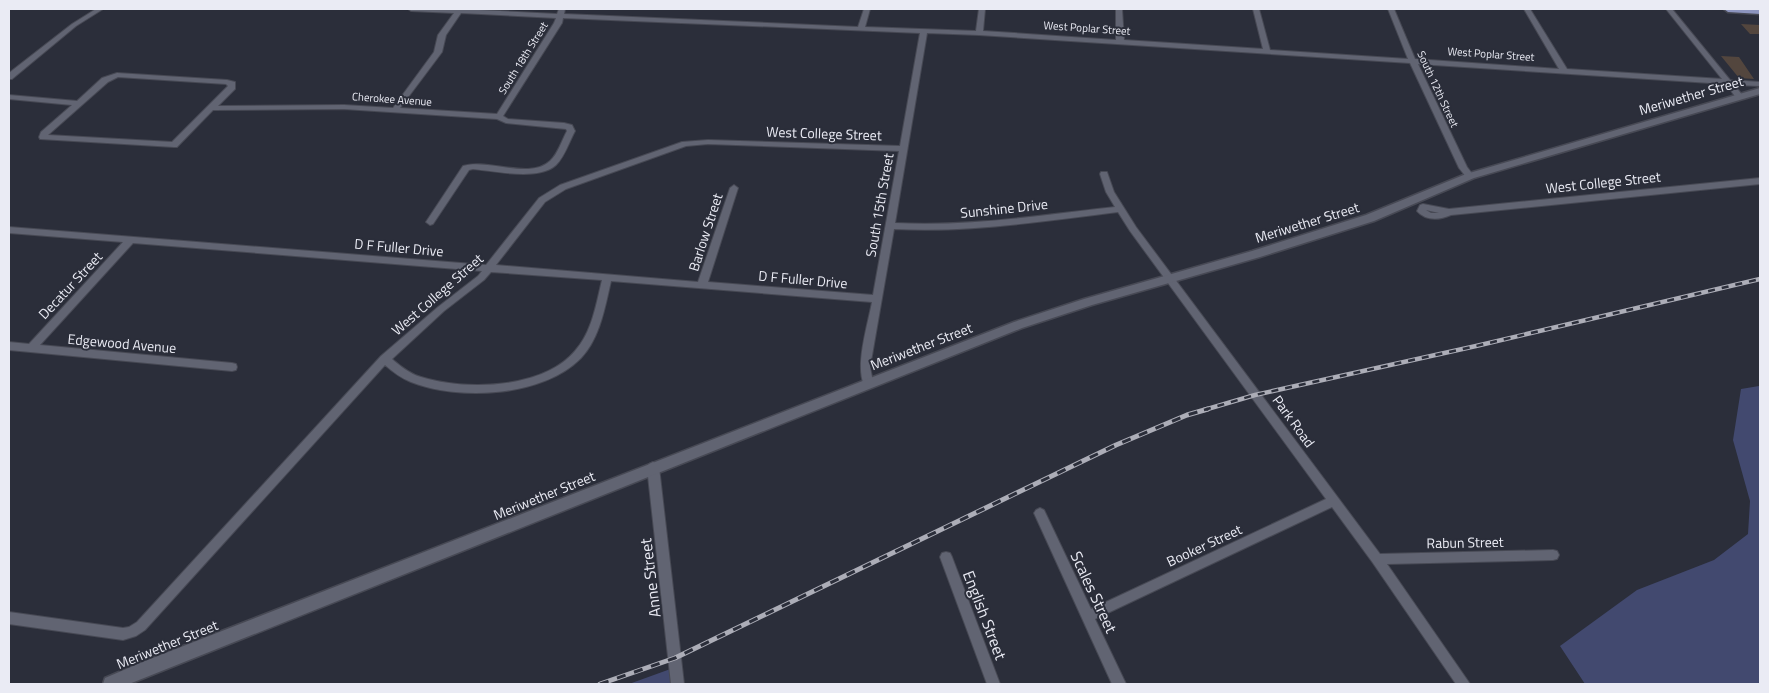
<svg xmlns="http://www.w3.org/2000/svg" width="1769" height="693" viewBox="0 0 1769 693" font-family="'Titillium Web',sans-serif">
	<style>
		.green { fill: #42496f }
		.building { fill: #53463e }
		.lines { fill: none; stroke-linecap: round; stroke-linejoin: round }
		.minor-casing { stroke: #474954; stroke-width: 2 }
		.tertiary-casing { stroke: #474954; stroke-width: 3 }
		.primary-casing { stroke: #474954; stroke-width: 3 }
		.minor { fill: #616472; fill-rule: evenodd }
		.tertiary { fill: #616472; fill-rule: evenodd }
		.primary { fill: #8d95bf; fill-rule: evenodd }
		.rail-far1-casing { stroke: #acadb7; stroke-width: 4.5 }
		.rail-casing { stroke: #acadb7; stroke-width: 5 }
		.rail-far1 { stroke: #2b2e3a; stroke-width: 2.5; stroke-dasharray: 7; stroke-linecap: butt }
		.rail { stroke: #2b2e3a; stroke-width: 3; stroke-dasharray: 9; stroke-linecap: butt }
		.labels { text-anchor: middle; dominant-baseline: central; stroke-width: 4; stroke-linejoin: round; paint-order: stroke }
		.far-street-label { font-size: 11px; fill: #eaebf4; stroke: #2b2e3a }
		.street-label { font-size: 14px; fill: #eaebf4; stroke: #2b2e3a }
		.near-street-label { font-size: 16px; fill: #eaebf4; stroke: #2b2e3a }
	</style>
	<rect width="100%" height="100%" fill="#2b2e3a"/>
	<path class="green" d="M1760,381v303h-175l-25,-38 77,-56 77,-30 34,-26 2,-33 -17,-61 8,-51 18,-3z
		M676,667l1,17h-48z"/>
	<path class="building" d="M1741,24l19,1v9h-10z
		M1721,56l18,1 15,22 -15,-1z"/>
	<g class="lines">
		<g class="minor-casing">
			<path id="minor" d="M96,9h7l-27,17 -64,53h-3v-6l63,-49z
				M408,9h51l98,5 2,-5h6l-1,5 294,13 6,-18h6l-5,18 111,4 3,-22h6l-2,22 133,9v-31h6l2,31 139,9 -10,-40h6l11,41 138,9 -20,-50h6l21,50 144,10 -35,-60h6l37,60 155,10 -56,-70h6l58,71 30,2v4l-26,-1 10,12 -4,2h-3l-11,-15 -308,-20 49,103 7,9 -4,3 -3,-1 -8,-10 -49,-105 -431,-28 -52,-2 -32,190c73,4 147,-8 220,-16l-9,-15 -6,-18 1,-2h6l7,20 22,35 244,327 173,-4 4,1 2,4 -2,4 -4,1 -166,4 83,120h-14l-83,-121 -41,-56 -237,112 31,65h-14l-78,-171 2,-3 4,-2 4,2 47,99 235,-110 -196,-268 -12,-19c-74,9 -149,21 -224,17l-24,138 3,15 -1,3h-8c-9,-20 4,-61 8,-83l-261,-21c-6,26 -11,57 -30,77 -38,39 -122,43 -170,24 -10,-4 -18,-10 -26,-17l-240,265 -9,6 -13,4 -114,-16v-12l114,16 6,-1 8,-5 244,-266 57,-49 40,-31 4,-5 -349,-28 -93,102 192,18 4,1 1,3 -1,3 -4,1 -223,-21v-8l20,2 94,-102 -114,-9v-6l477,38 53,-67 21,-13 122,-43 26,-2 192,6 20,-113 -357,-15 -1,5 -59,93 5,3 56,4 8,2 3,6c-6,11 -10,25 -19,34 -17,16 -62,6 -83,4l-4,1 -36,54 -3,1 -4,-3 37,-56c24,-8 67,14 87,-5 8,-7 12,-21 17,-30l-1,-2 -60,-6 -9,-4 -153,-10 -131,1 -36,37h-3l-134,-8 -1,-2 2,-5 31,-27 -63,-6v-4l68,6 25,-23 15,-5 110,7 8,2v7l-17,17 126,-1 49,3 41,-56 4,-17 16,-22 -43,-2zM461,13l95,5 -2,5 -57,91 -97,-6 42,-56 4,-17zM118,77l108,7 2,2 -56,56 -124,-7 60,-53zM708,144l191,7 -26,144 -165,-13 30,-94 -4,-3 -4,3 -32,94 -202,-17 49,-63 21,-13 120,-43zM491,272l111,8c-6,25 -10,52 -27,71 -32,38 -110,40 -154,26 -11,-3 -21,-11 -29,-18l52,-48 40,-31z
				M1760,178v6l-309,31c-12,5 -25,6 -34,-4l3,-6 3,-1 26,5zM1426,210l13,3h-8z
				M653,462l4,2 2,3 25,217h-13l-24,-217 2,-3z
				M946,552l4,1 2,4 48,127h-13l-47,-127 2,-4z"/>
		</g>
		<g class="tertiary-casing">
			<path id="tertiary" d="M1760,88v6l-286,84 -100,43 -114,36 -168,48 -70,23 -893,356h-26l2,-6 40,-17 869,-339 70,-23 168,-48 114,-36 100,-41z"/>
		</g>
		<g class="primary-casing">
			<path id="primary" d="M1724,9h36v5l-32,-2z"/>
		</g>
		<use href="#minor" class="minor"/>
		<use href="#tertiary" class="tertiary"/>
		<use href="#primary" class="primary"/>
		<g class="rail-far1-casing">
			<path id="rail-far1" d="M1204,410l51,-15 221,-49 284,-67"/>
		</g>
		<g class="rail-casing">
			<path id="rail" d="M600,684l75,-26 441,-213 71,-30 21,-6"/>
		</g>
		<use href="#rail-far1" class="rail-far1"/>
		<use href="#rail" class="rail"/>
	</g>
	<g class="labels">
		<g class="far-street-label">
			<text transform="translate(1087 28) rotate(4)">West Poplar Street</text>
			<text transform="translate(1491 54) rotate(4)">West Poplar Street</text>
			<text transform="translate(523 58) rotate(-58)">South 18th Street</text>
			<text transform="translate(1438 89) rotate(65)">South 12th Street</text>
			<text transform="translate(392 99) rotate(4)">Cherokee Avenue</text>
		</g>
		<g class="street-label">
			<text transform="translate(1691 95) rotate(-16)">Meriwether Street</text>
			<text transform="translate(824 133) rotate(2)">West College Street</text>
			<text transform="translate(1603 182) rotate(-6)">West College Street</text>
			<text transform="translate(879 205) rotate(-80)">South 15th Street</text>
			<text transform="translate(1004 208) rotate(-6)">Sunshine Drive</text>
			<text transform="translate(1307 222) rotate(-17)">Meriwether Street</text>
			<text transform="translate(705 232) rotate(-72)">Barlow Street</text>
			<text transform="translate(399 247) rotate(5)">D F Fuller Drive</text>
			<text transform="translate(803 279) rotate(5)">D F Fuller Drive</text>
			<text transform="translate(70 285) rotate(-47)">Decatur Street</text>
			<text transform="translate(437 294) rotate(-41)">West College Street</text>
			<text transform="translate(122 343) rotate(5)">Edgewood Avenue</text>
			<text transform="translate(921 346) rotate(-21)">Meriwether Street</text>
			<text transform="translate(1294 421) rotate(54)">Park Road</text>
			<text transform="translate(544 495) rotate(-22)">Meriwether Street</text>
			<text transform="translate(1465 542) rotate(-1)">Rabun Street</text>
			<text transform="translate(1204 545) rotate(-25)">Booker Street</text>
			<text transform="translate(167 644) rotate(-22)">Meriwether Street</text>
		</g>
		<g class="near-street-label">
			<text transform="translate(650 578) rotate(-97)">Anne Street</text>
			<text transform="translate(1094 592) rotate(65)">Scales Street</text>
			<text transform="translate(985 615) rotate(69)">English Street</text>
		</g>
	</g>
	<rect width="1769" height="693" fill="none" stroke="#eaebf4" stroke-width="20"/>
</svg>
